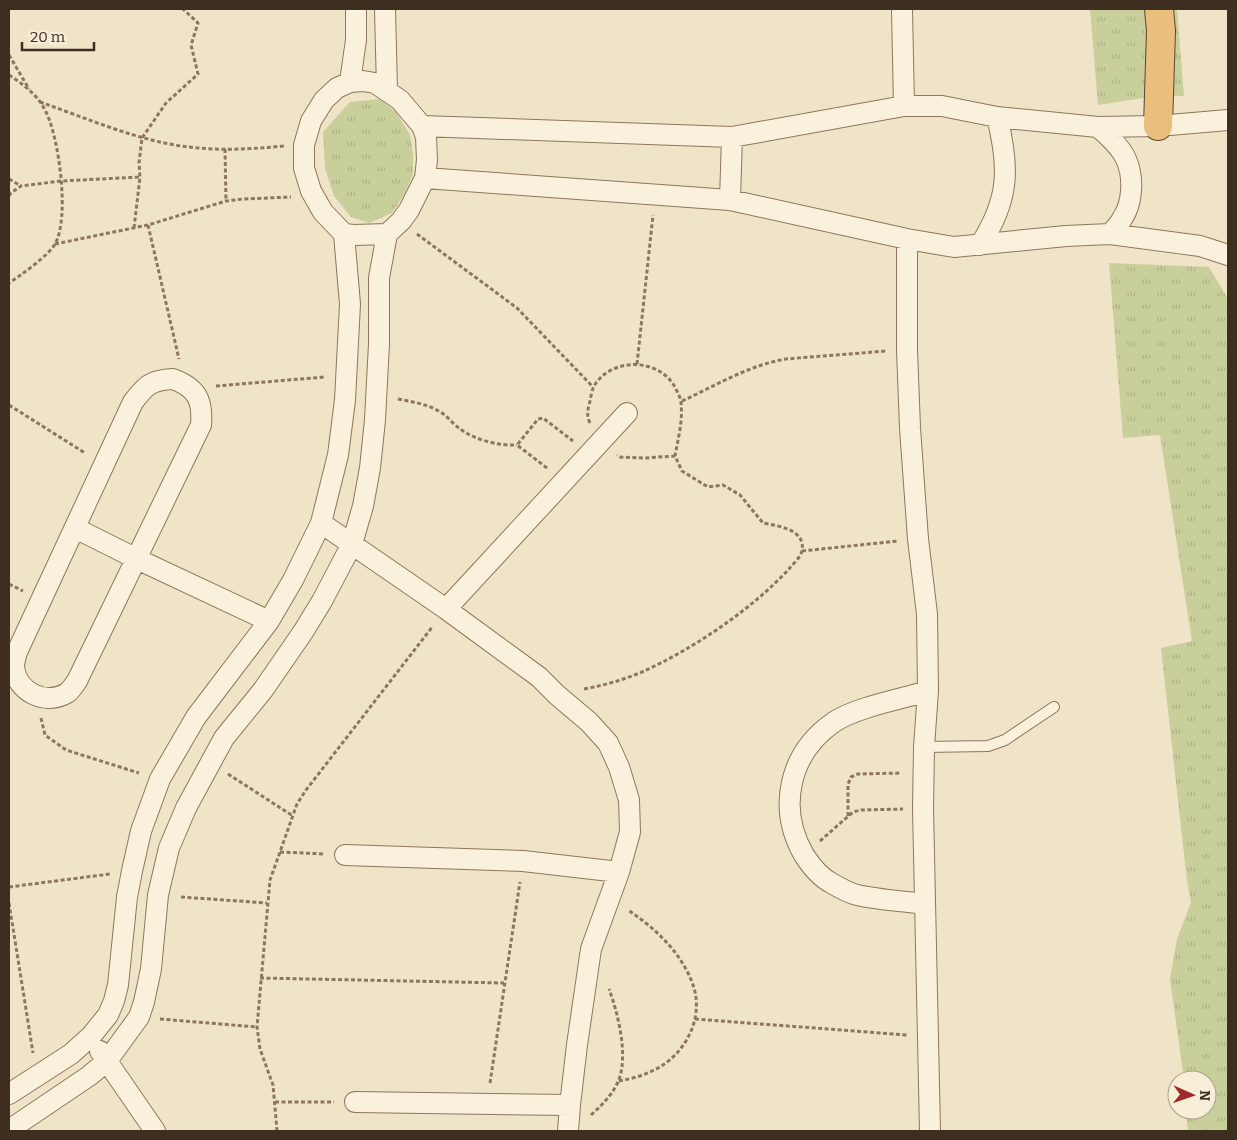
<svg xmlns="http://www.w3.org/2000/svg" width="1237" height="1140" viewBox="0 0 1237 1140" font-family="Bitter,serif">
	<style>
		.grass { fill: url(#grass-tufts) }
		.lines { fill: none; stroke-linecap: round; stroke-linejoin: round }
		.service-casing { stroke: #8d765c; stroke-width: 12 }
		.minor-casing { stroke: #8d765c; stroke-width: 22 }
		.trunk-casing { stroke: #5b4430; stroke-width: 30 }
		.path { stroke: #8d765c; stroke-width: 3; stroke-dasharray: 4 2.5; stroke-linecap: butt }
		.service { stroke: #faf1dc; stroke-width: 10 }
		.minor { stroke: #faf1dc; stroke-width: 20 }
		.trunk { stroke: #eabe7c; stroke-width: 28 }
	</style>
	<defs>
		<pattern id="grass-tufts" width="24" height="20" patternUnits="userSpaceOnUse" patternTransform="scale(1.25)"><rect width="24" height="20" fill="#c9cf9b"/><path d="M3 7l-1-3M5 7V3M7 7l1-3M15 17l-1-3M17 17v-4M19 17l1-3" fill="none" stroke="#aeb285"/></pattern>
	</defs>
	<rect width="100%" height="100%" fill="#f0e4c8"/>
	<path class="grass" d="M1090,9h87l7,87 -35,1 -51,8z
		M379,99l17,13 14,23 3,19v20l-8,19 -13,20 -23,10 -18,-6 -17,-21 -9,-28 -2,-36 27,-30z
		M1109,263l100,4 19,32v832h-40l-2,-21h21v-30h-23l-14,-101 7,-40 14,-37 -4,-21 -26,-233 31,-7 -32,-206 -37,3z"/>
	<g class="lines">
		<g class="service-casing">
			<path id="service" d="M924,747l64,-1 17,-6 49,-33"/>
		</g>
		<g class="minor-casing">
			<path id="minor" d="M385,9l2,81
				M902,9l2,97
				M363,81l12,2 25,17 22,26 4,11 1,23 -2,18 -16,32 -8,11 -14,13 -33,1 -10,-1 -21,-22 -12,-21 -7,-23v-23l7,-24 13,-21 13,-12 13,-6z
				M350,82l6,-42v-31
				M422,126l310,11 172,-31h38l55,11 101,10 60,-1 70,-6
				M1098,127c10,9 22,19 28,32 8,18 7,44 -4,60 -3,6 -8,11 -12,15
				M425,178l305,22 177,39 47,8 112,-11 44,-2 90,12 28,9
				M730,200l2,-63
				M907,239v111l3,78 8,111 9,75 1,77 -4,56 -1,61 7,323
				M980,245c29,-45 30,-76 17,-128
				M173,379c24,9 30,21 28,46l-124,256c-3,4 -6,9 -10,12 -22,13 -50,-1 -53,-26 0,-5 2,-11 3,-15l116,-250c13,-17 18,-22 40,-23z
				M321,523l125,86 93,68 18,18 32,27 19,21 11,24 10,33 1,32 -11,40 -28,77 -14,96 -7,60 -2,26
				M75,528l62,31 132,62
				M446,609l181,-196
				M345,855l178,6 96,11
				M925,904c-22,-3 -46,-4 -68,-9 -8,-2 -17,-7 -24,-11 -12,-6 -22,-18 -29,-29 -27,-47 -15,-102 30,-133 23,-15 67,-23 94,-31
				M100,1051l55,80
				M9,1094l62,-40 20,-18 17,-21 6,-14 4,-16 9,-88 5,-26 9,-40 19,-52 36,-62 73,-96 24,-41 28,-57 17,-68 7,-55 5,-96 -6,-70
				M355,1102l215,3
				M9,1130l80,-54 18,-15 32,-44 5,-15 7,-33 7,-74 11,-47 17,-40 38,-70 39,-48 40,-58 19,-31 30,-57 11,-38 7,-38 5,-48 4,-76v-66l8,-44"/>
		</g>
		<g class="trunk-casing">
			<path id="trunk" d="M1158,126l3,-95 -2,-22"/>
		</g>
		<path class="path" d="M9,55l20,34
			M9,75c14,9 30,21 37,37 13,26 24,106 9,132 -6,11 -35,32 -46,39
			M40,102c46,16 101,40 149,45 31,4 63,2 95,-1
			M225,149l1,52
			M9,179l12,7
			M9,196l2,-3 10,-7 40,-5 79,-4
			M148,225l31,134
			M134,228l6,-51 -1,-14 3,-25 24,-35 32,-29 -7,-29 7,-22 -15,-14
			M417,234l100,74 76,79
			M55,244l93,-19 78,-24 17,-2 48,-2
			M637,364l16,-149
			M216,386l109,-9
			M398,399c15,3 30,5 44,14 6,4 11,11 17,15 15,12 40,18 58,17
			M682,401c33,-15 67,-36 104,-42l100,-8
			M9,405l76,48
			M590,423c-4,-8 -2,-14 0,-22 1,-5 2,-11 4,-15 18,-30 67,-28 82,3 2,5 5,9 5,14 2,18 -3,36 -6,53
			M547,468l-30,-23 21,-26 5,-1 30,23
			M802,551l96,-10
			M9,584l14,7
			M584,689c21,-4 39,-9 58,-17 51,-23 109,-62 147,-103 4,-5 11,-11 13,-18 4,-22 -24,-25 -39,-28l-23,-28 -17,-10 -15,2 -26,-16 -7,-15 -30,2 -25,-1 -3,-2
			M41,718l4,17 21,15 73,23
			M228,774l65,42
			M848,816v-32l3,-7 7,-3 43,-1
			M820,841l33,-29 8,-2 42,-1
			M280,852l45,2
			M9,887l101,-13
			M181,897l86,6
			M9,903l24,150
			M260,978l244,5
			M160,1019l97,8
			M695,1019l212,16
			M619,1081c11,-2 23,-5 33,-10 32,-14 53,-52 41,-86 -11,-32 -38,-57 -65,-75
			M490,1083l30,-201
			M275,1102h59
			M591,1115c11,-10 21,-20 27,-33 11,-25 0,-69 -9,-93
			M277,1131l-4,-46 -13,-36 -3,-22 13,-147 27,-76 9,-14 127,-164"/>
		<use href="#service" class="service"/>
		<use href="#minor" class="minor"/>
		<use href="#trunk" class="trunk"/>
	</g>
	<rect width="1237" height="1140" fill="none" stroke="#3d2e20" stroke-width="20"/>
	<g transform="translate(1192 1095) rotate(92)"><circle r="24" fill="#f7eed8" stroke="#ada18e"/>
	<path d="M0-4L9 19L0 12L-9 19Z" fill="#9e2a2b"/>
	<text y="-8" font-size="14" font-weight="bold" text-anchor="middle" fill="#3d2e20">N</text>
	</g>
	<path d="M22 42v8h72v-8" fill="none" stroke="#3d2e20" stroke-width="2.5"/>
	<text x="30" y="42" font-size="15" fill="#3d2e20" stroke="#f7eed8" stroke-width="4" paint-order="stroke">20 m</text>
</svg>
